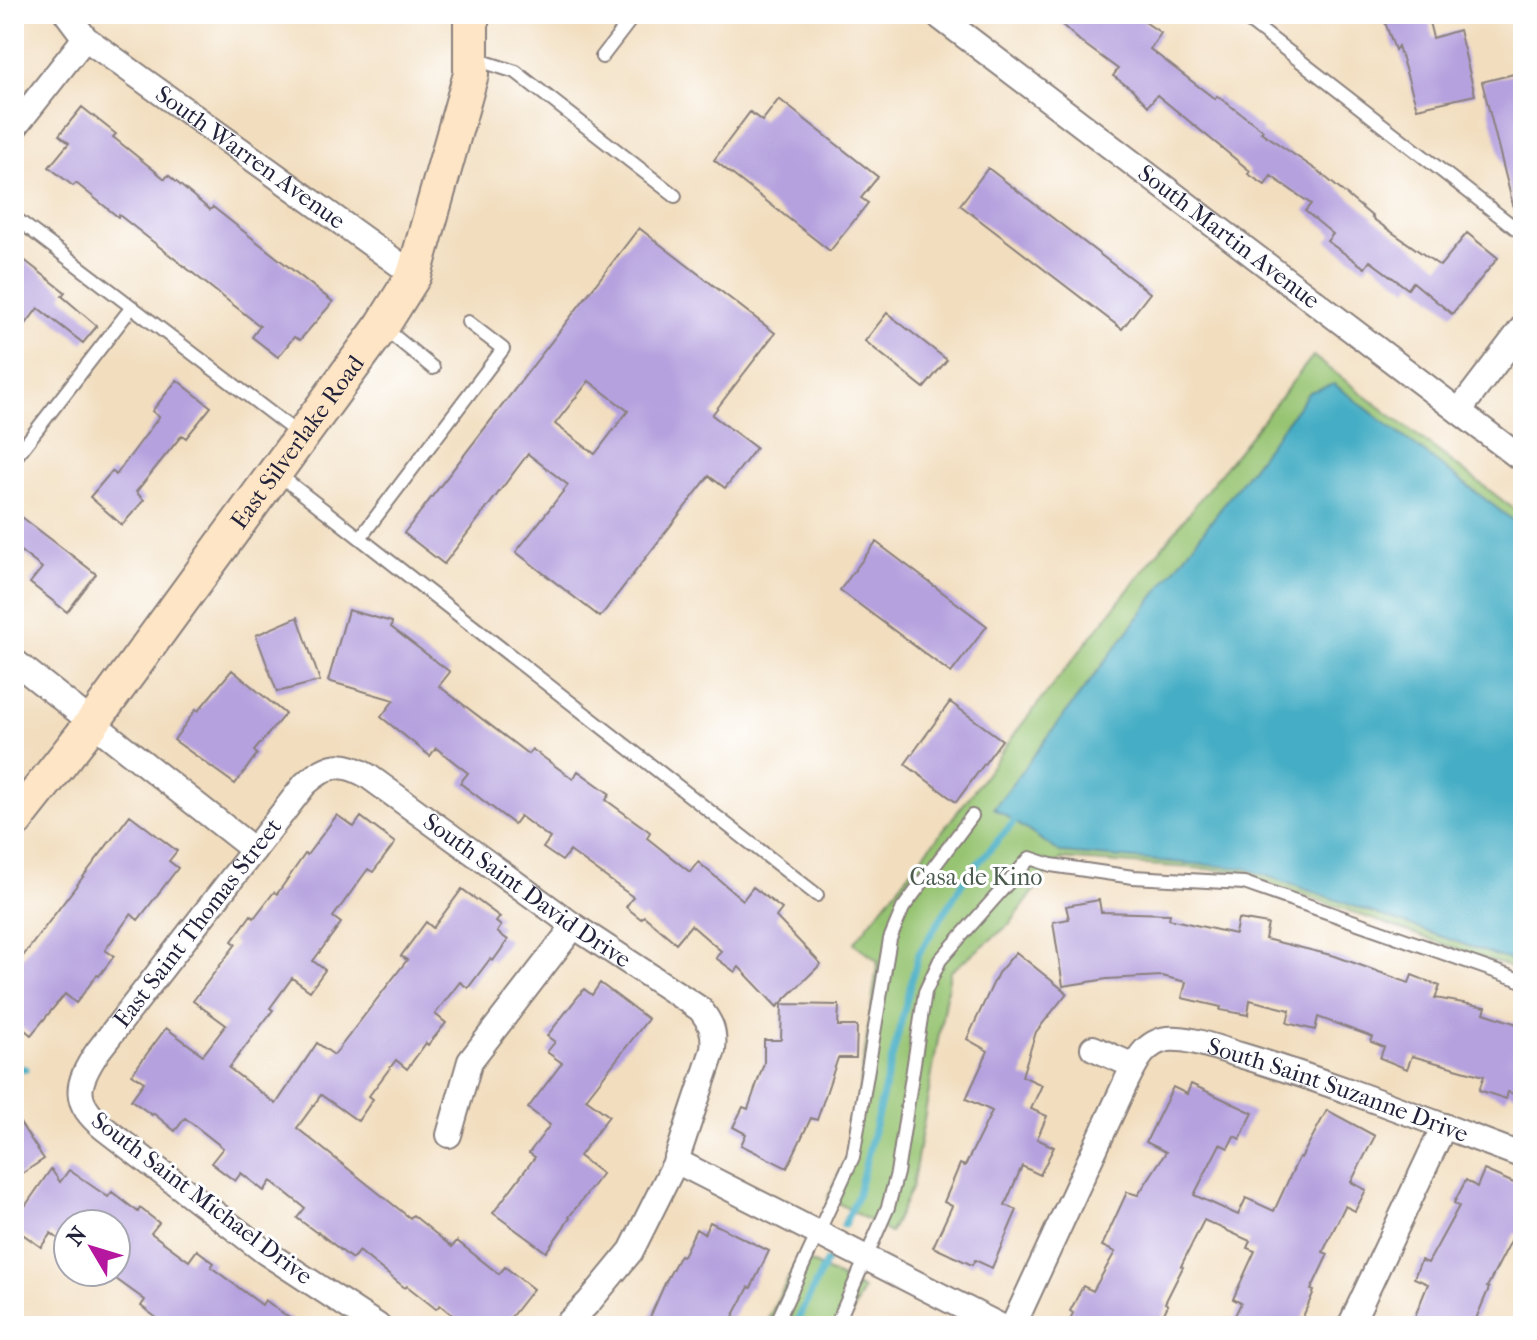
<svg xmlns="http://www.w3.org/2000/svg" width="1537" height="1340" viewBox="0 0 1537 1340" font-family="'IM FELL French Canon',serif">
	<style>
		.green { fill: #97c472; stroke: #5c7356; stroke-width: 2 }
		.water { fill: #45adc5; stroke: #346880; stroke-width: 2 }
		.lines { fill: none; stroke-linecap: round; stroke-linejoin: round }
		.stream { stroke: #45adc5; stroke-width: 7 }
		.building { fill: #b5a1de; fill-rule: evenodd }
		.lane-casing { stroke: #8a807d; stroke-width: 16 }
		.street-casing { stroke: #8a807d; stroke-width: 28 }
		.secondary-casing { stroke: #8a807d; stroke-width: 38 }
		.lane { stroke: #fff; stroke-width: 12 }
		.street { stroke: #fff; stroke-width: 24 }
		.secondary { stroke: #fde5c5; stroke-width: 34 }
		.labels { text-anchor: middle; dominant-baseline: central; stroke-width: 6; stroke-linejoin: round; paint-order: stroke }
		.street-label { font-size: 24px; fill: #22223b; stroke: #fff }
		.park-label { font-size: 24px; fill: #4b5b4e; stroke: #fff }
	</style>
	<rect width="100%" height="100%" fill="#fff"/>
	<filter id="ink" filterUnits="userSpaceOnUse"><feTurbulence type="fractalNoise" baseFrequency=".0125" numOctaves="2"/><feDisplacementMap in="SourceGraphic" scale="16" xChannelSelector="R" yChannelSelector="G"/><feConvolveMatrix kernelMatrix="1 2 1 2 8 2 1 2 1" color-interpolation-filters="sRGB"/></filter>
	<filter id="wash" filterUnits="userSpaceOnUse"><feTurbulence type="fractalNoise" baseFrequency=".006" numOctaves="4" result="noise"/><feDisplacementMap in="SourceGraphic" scale="32" xChannelSelector="R" yChannelSelector="G"/><feGaussianBlur stdDeviation="1.8" result="paint"/><feColorMatrix in="noise" values="0 0 0 0 0 0 0 0 0 0 0 0 0 0 0 0 0 1.4 0 .05"/><feComposite in="paint" operator="in"/></filter>
	<g filter="url(#wash)">
		<rect width="100%" height="100%" fill="#f2debf"/>
		<path class="green" d="M1313,356l210,160v456l-288,-101 -174,-12 -12,12 -39,53 -60,48 -38,215 -22,46 -62,-36 23,-48 27,-188 -24,-18 116,-147 49,-68z
			M799,1256l64,34 -17,36h-81z"/>
		<path class="water" d="M1334,384l189,144v437l-279,-97 -183,-15 -67,-45 315,-416z"/>
		<g class="lines">
			<path class="stream" d="M14,1067l12,2
				M844,1225l13,-28 61,-242 49,-79 52,-60
				M795,1326l31,-64"/>
		</g>
		<g id="blocks">
			<path class="building" d="M1050,14h83l28,19 -11,16 65,50 2,-3 46,34 -2,2 57,39 55,46 -1,1 68,48 27,-33 31,25 -46,56 -39,-32 -5,7 -38,-28 -5,7 -38,-27 6,-7 -28,-23 6,-7 -40,-28 -6,9 -17,-11 2,-3 -93,-76 -9,11 -16,-17 -19,-13 5,-7 -38,-28z
				M1382,14h45l6,24 26,-8 16,65 -58,13 -19,-62 -3,4z
				M1514,74l9,37v105l-7,1 -34,-135z
				M779,99l99,78 -17,21 7,5 -38,48 -116,-91 36,-48 12,9z
				M82,107l34,27 -3,3 52,42 3,-4 42,35 3,-3 120,95 -33,38 -6,-3 -16,20 -26,-20 8,-11 -141,-111 -1,2 -42,-34 -3,3 -24,-19 20,-24 -10,-8z
				M988,168l162,125 -28,36 -162,-124z
				M639,228l136,105 -63,82 44,33 -31,40 -16,-12 -109,141 -84,-65 52,-67 -40,-31 -84,110 -40,-31zM589,381l39,30 -33,43 -40,-30z
				M14,252l51,40 -3,4 35,30 -14,17 -45,-35 -24,32z
				M887,313l60,47 -23,28 -59,-47z
				M177,380l34,27 -25,31 -4,-3 -46,57 8,8 -22,25 -32,-28 22,-26 4,4 43,-58 -7,-6z
				M14,511l82,63 -29,38 -37,-29 12,-15 -28,-22z
				M876,542l111,84 -36,47 -111,-83z
				M348,610l44,12 -1,5 59,45 -11,14 89,68 4,-5 41,30 5,-8 32,23 -4,6 44,32 -3,6 43,34 8,-10 45,38 10,-13 29,22 -6,8 45,47 -44,43 -38,-40 -4,5 -19,-14 5,-7 -30,-26 -15,18 -32,-27 -3,3 -15,-12 7,-10 -63,-46 -8,10 -19,-13 7,-10 -30,-22 -6,8 -54,-41 8,-10 -32,-25 -6,8 -49,-39 13,-17 -66,-19z
				M298,617l22,64 -43,11 -21,-57z
				M232,670l53,44 -31,37 3,3 -22,30 -61,-44 22,-31 2,2z
				M950,702l52,38 -46,62 -51,-38z
				M130,815l47,36 -8,10 9,7 -40,52 -7,-6 -26,36 9,6 -15,20 -2,-1 -21,28 -11,-9 -34,41 -17,-14v-53z
				M337,815l17,12 7,-10 34,26 -22,29 -5,-3 -35,48 8,6 -28,38 12,9 -15,21 -18,-13 -22,30 3,2 -44,58 47,36 41,-61 17,12 73,-95 -6,-4 25,-34 7,6 29,-39 38,28 -4,5 5,4 -4,6 11,8 -15,21 -3,-2 -22,29 -8,-6 -25,32 11,9 -18,22 -2,-2 -19,26 -11,-9 -27,36 4,3 -15,22 -37,-26 -24,33 113,90 3,-3 39,32 5,-6 42,33 6,-7 28,22 -29,37h-38l-26,-21 -4,4 -29,-23 -2,2 -46,-37 -7,8 -34,-27 -1,1 -20,-15 8,-10 -34,-27 -7,10 -23,-18 -6,8 -24,-18 12,-15 -38,-30 -10,13 -22,-18 -1,2 -21,-15 13,-18 -12,-8 34,-46 37,27 23,-30 -33,-24 43,-57 -4,-3 19,-26 3,3 20,-26 3,2 28,-40 2,1z
				M1099,900l2,12 69,2 -1,5 66,15 3,-15 30,5 -3,15 70,17 74,27 3,-8 28,11 -5,12 51,9 -2,6 39,13v71l-15,-5 -2,7 -27,-9 5,-14 -72,-20 -5,13 -27,-11 4,-11 -13,-5 2,-5 -55,-20 -3,13 -28,-7 3,-13 -40,-10 -2,15 -28,-5 1,-3 -39,-9 4,-16 -24,-6 -55,3 -44,7 -10,-64 16,-3 -3,-13z
				M1016,952l51,41 -31,39 -14,44 20,9 -11,24 16,7 -10,23 17,8 -14,28 -18,-9 -17,39 12,5 -25,58 -17,-8 -3,5 -39,-18 19,-41 -8,-4 16,-38 5,2 27,-55 -26,-12 22,-48 -21,-12 31,-66z
				M600,983l48,36 -62,80 23,17 -30,40 23,18 -33,43 1,1 -24,34 -53,-39 42,-56 -6,-4 21,-28 -22,-17 34,-45 -15,-11 8,-10 -8,-6 37,-47 8,6z
				M782,1004l57,1 -1,21h19l-1,32h-18l-21,62 -6,-2 -24,50 -46,-23 5,-11 -13,-7 10,-20 5,2 16,-46v-23h17z
				M1191,1084l62,29 -13,26 -6,-3 -6,12 -8,-4 -26,51 44,20 8,-17 28,13 25,-54 2,1 26,-48 48,26 -24,46 15,8 -11,21 -10,-5 -22,46 5,2 -17,36 3,1 -15,35h-69l11,-23 -8,-4 22,-48 -8,-3 3,-7 -46,-21 -23,46 2,1 -18,36 3,2 -10,21h-91l6,-13 -3,-2 13,-25 10,5 22,-39 -13,-6 25,-54 11,3 28,-43 -20,-10 27,-55 14,7z
				M14,1114l30,45 -30,20z
				M51,1169l9,13 9,-12 39,27 4,-5 26,20 2,-4 19,15 -8,10 38,28 8,-11 17,13 -3,4 51,38 3,-5 35,26h-133l-26,-20 4,-6 -29,-21v-55h-48v23l-17,-14 -10,14 -27,-19v-6z
				M1484,1170l39,17v36l-6,12 -2,-2 -28,54 2,1 -16,38h-62l17,-42 -14,-6 7,-18 7,3 31,-57 -5,-3 12,-23 11,7z
				M710,1222l59,29 -18,37 -2,-1 -21,39h-82l20,-45 14,-26 3,1 13,-27 8,5z"/>
		</g>
	</g>
	<g filter="url(#ink)">
		<use href="#blocks" fill-opacity="0" stroke="#8a807d" stroke-width="2"/>
		<g class="lines">
			<g class="lane-casing">
				<path id="lane" d="M1240,14l283,220
					M602,57l33,-43
					M475,59l41,13 159,124
					M14,217l287,219
					M383,327l50,41
					M14,459l118,-152
					M278,474l539,421
					M360,538l143,-189 -35,-27
					M775,1326l78,-169 37,-218 13,-31 69,-92
					M836,1326l52,-119 9,-34 28,-181 15,-32 90,-102 21,7 82,12 111,6 279,98"/>
			</g>
			<g class="street-casing">
				<g id="street">
					<path id="s1" d="M67,14l18,24 329,237"/>
					<path id="s2" d="M936,14l587,446"/>
					<path d="M14,128l71,-90"/>
					<path d="M1459,411l64,-84"/>
					<path d="M14,661l240,189"/>
					<path d="M1093,1048l41,18"/>
					<path d="M449,1135l21,-74 104,-135"/>
					<path d="M676,1161l324,165"/>
					<path id="s3" d="M378,1326l-113,-74 -160,-123c-33,-27 -30,-44 -7,-78l207,-267c23,-20 36,-24 63,-8l206,150 126,83c11,14 15,22 13,41l-37,111 -45,90 -42,51 -24,24"/>
					<path id="s4" d="M1013,1326l111,-240c10,-20 19,-44 44,-47 23,-2 50,10 72,16 96,29 189,66 283,101"/>
					<path d="M1350,1326l94,-200"/>
				</g>
			</g>
			<g class="secondary-casing">
				<g id="secondary">
					<path id="s5" d="M14,822l78,-99 290,-397 32,-51 57,-201v-60"/>
				</g>
			</g>
			<use href="#lane" class="lane"/>
			<use href="#street" class="street"/>
			<use href="#secondary" class="secondary"/>
		</g>
	</g>
	<g class="labels">
		<g class="street-label">
			<text stroke="none"><textPath href="#s1" startOffset="234">South Warren Avenue</textPath></text>
			<text stroke="none"><textPath href="#s2" startOffset="368">South Martin Avenue</textPath></text>
			<text stroke="none"><textPath href="#s5" startOffset="474">East Silverlake Road</textPath></text>
			<text stroke="none"><textPath href="#s3" startOffset="1032">South Saint David Drive</textPath></text>
			<text stroke="none"><textPath href="#s3" startOffset="590">East Saint Thomas Street</textPath></text>
			<text stroke="none"><textPath href="#s4" startOffset="510">South Saint Suzanne Drive</textPath></text>
			<text transform="translate(202 1198) rotate(37)">South Saint Michael Drive</text>
		</g>
		<g class="park-label">
			<text x="976" y="877">Casa de Kino</text>
		</g>
	</g>
	<rect width="1537" height="1340" fill="none" stroke="#fff" stroke-width="48"/>
	<g transform="translate(92 1248) rotate(308)"><circle r="38" fill="#ffffff" stroke="#a7a7b1" stroke-width="2"/>
	<path d="M0-6L14 30L0 20L-14 30Z" fill="#b5179e"/>
	<text y="-12" font-size="22" font-weight="bold" text-anchor="middle" fill="#22223b">N</text>
	</g>
</svg>
